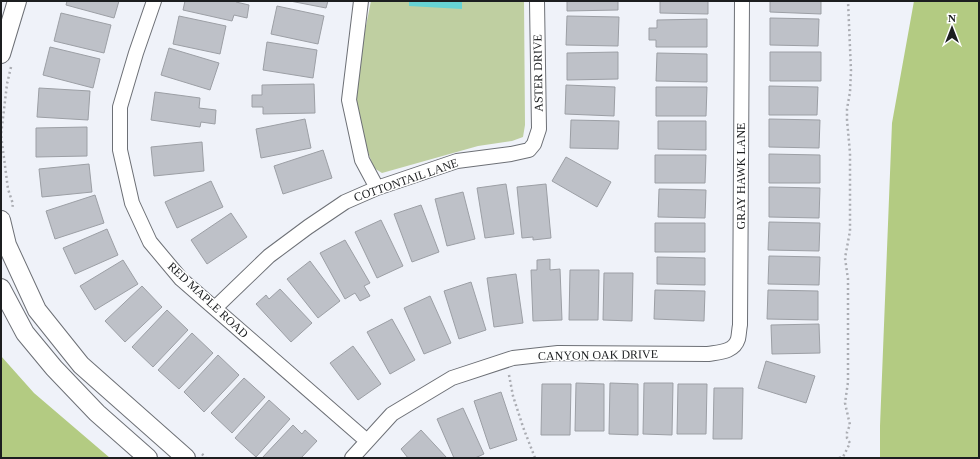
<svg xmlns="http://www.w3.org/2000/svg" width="980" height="459" viewBox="0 0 980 459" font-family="'Times New Roman',serif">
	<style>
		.green { fill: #bfcfa1 }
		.forest { fill: #b3cb82 }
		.water { fill: #67d3d4 }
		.building { fill: #bec1c8; stroke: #9c9fa5 }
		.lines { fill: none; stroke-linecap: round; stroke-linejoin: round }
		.minor-casing { stroke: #6d7076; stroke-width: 16 }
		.tertiary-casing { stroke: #6d7076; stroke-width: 20 }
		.path { stroke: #abadb3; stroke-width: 2.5; stroke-dasharray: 2 3; stroke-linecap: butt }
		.minor { stroke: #fff; stroke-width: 14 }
		.tertiary { stroke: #fff; stroke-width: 18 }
		.labels { text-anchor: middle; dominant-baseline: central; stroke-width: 3; stroke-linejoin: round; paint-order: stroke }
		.street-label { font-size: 12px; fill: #1c1e20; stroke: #fff }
	</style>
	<rect width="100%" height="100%" fill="#eff2f9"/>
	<path class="green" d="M371,1h153l1,124 -2,12 -11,4 -34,5 -96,27 -8,-5 -8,-21 -12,-47 4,-35z"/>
	<path class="forest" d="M914,1h65v457h-99v-32l12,-303z
		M1,356l33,37 76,65h-109z"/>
	<path class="water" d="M409,1h53v8l-53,-3z"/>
	<path class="building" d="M67,1h52l-5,17 -48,-13z
		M185,1h52l-1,1 13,3 -2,13 -13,-3 -2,6 -49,-11z
		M290,1h38l-2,7z
		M567,1h51v9l-51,1z
		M660,1h48v13l-48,-1z
		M770,1h51v13l-51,-2z
		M277,6l47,10 -6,28 -47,-10z
		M61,13l50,12 -7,28 -50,-12z
		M179,16l47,10 -6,28 -47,-10z
		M567,16l52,1 -1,29 -52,-1z
		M770,18l49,1 -1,27 -48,-1z
		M707,19v28h-51v-7h-7v-12h8v-8z
		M267,42l50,8 -4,28 -50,-8z
		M50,47l50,12 -7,29 -50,-13z
		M169,48l50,15 -9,27 -49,-15z
		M618,52v27l-51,1v-27z
		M770,52h51v29h-51z
		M657,53l50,1v28l-51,-1z
		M314,84l1,29 -52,1v-7h-11v-12h10v-10z
		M566,85l49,2 -1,29 -49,-2z
		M769,86l49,1 -1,28h-48z
		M656,87h51l-1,29h-50z
		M39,88l51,3 -2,29 -51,-3z
		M155,92l45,6 -1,10 17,2 -1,14 -14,-2 -1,5 -49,-7z
		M305,119l6,29 -50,10 -5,-29z
		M769,119l51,1 -1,28 -50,-1z
		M571,120l48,1 -1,28 -48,-1z
		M658,121h48v29l-48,-1z
		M87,127v29l-51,1v-29z
		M202,142l2,29 -50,5 -3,-29z
		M323,150l9,28 -49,16 -9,-28z
		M769,154l51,1v28h-51z
		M655,155h51l-1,28h-50z
		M566,157l45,25 -14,25 -45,-26z
		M89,164l3,28 -50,5 -3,-28z
		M211,181l12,26 -46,21 -12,-26z
		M506,184l8,50 -29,4 -8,-50z
		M546,184l5,54 -18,2v-3l-11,1 -5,-51z
		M769,187l51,1 -1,30 -50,-1z
		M659,189l47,1 -1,28 -47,-1z
		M463,192l12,47 -28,7 -12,-47z
		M95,195l9,28 -49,16 -9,-28z
		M421,205l18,47 -27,10 -18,-48z
		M231,213l16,24 -40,27 -16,-24z
		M381,220l22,46 -26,12 -22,-46z
		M769,222l51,1 -1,28 -51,-1z
		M655,223h50v29h-50z
		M107,229l11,26 -43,19 -12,-26z
		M345,240l25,43 -6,3 6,10 -10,5 -5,-8 -10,6 -25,-46z
		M769,256l51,1 -1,28 -51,-1z
		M657,257l48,1v27l-48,-1z
		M550,259v11l10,-1 2,51 -29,1 -2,-51h6v-10z
		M123,260l15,24 -43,26 -15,-24z
		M310,261l30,40 -22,17 -31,-39z
		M570,270h29l-1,50h-29z
		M604,273h29l-1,48 -29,-1z
		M516,274l7,49 -29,4 -7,-49z
		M471,282l15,48 -27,9 -15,-48z
		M142,286l20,21 -37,35 -20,-21z
		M280,289l32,34 -21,19 -35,-38 10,-9 3,4z
		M655,290l50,1 -1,30 -50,-2z
		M768,290l50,1v29l-51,-1z
		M430,296l21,47 -27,11 -20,-46z
		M167,310l21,20 -35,37 -21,-20z
		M392,319l23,41 -25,14 -23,-42z
		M819,324l1,29 -48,1 -1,-29z
		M192,333l21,20 -34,36 -21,-19z
		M353,346l28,38 -23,16 -28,-37z
		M218,355l21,20 -35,37 -20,-20z
		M766,361l49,15 -9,27 -48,-15z
		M244,378l21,19 -33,36 -21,-20z
		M576,383l28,1v47h-29z
		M610,383l28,1v51l-29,-1z
		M644,383h29l-1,52 -29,-1z
		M542,384h29l-1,51h-29z
		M678,384h29l-1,50h-29z
		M714,388h29l-1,51h-29z
		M501,392l16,48 -27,9 -16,-48z
		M269,400l21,19 -34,38 -21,-19z
		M463,408l21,46 -9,4h-21l-17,-39z
		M293,425l9,9 3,-4 12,11 -16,17h-39z
		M421,430l26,28h-39l-7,-9z"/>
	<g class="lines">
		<g class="minor-casing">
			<path id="minor" d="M154,1l-18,52 -16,54v43l12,53 18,39 31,37 186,162
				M361,1l-12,99 13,60 15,28
				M215,308l54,-52 39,-29 37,-25 32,-14 80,-27 54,-7 18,-4 5,-6 5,-15 -2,-128
				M352,458l40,-44 60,-36 61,-20 45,-5 150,1c12,-2 26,-2 30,-15 1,-4 1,-9 2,-14l2,-324"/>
		</g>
		<g class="tertiary-casing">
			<path id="tertiary" d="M1,54l16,-53
				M1,220l6,25 30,65 44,55 105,93
				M1,288l24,45 29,35 43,45 51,45"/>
		</g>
		<path class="path" d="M11,67l-4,17 -6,51 7,54 5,15 -1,5
			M509,375l4,21 10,31 12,31
			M202,454l4,4
			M839,458l4,-1 7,-14 -3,-5v-6l3,-7 -5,-22 3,-21v-103l-3,-21 5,-27v-78l-3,-33v-11l3,-17 1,-21 -3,-70"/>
		<use href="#minor" class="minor"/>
		<use href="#tertiary" class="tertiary"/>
	</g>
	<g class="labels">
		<g class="street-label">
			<text transform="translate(538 73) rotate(-91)">ASTER DRIVE</text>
			<text transform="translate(741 176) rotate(-90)">GRAY HAWK LANE</text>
			<text transform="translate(406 180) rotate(-19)">COTTONTAIL LANE</text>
			<text transform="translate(208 300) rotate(43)">RED MAPLE ROAD</text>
			<text transform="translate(598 355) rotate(-1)">CANYON OAK DRIVE</text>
		</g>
	</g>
	<rect width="980" height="459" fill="none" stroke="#1c1e20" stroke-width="4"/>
	<g transform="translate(952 28)" stroke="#ffffff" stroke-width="3" paint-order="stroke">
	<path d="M0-3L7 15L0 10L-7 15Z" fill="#1c1e20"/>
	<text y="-6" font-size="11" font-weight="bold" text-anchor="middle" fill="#1c1e20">N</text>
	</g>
</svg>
